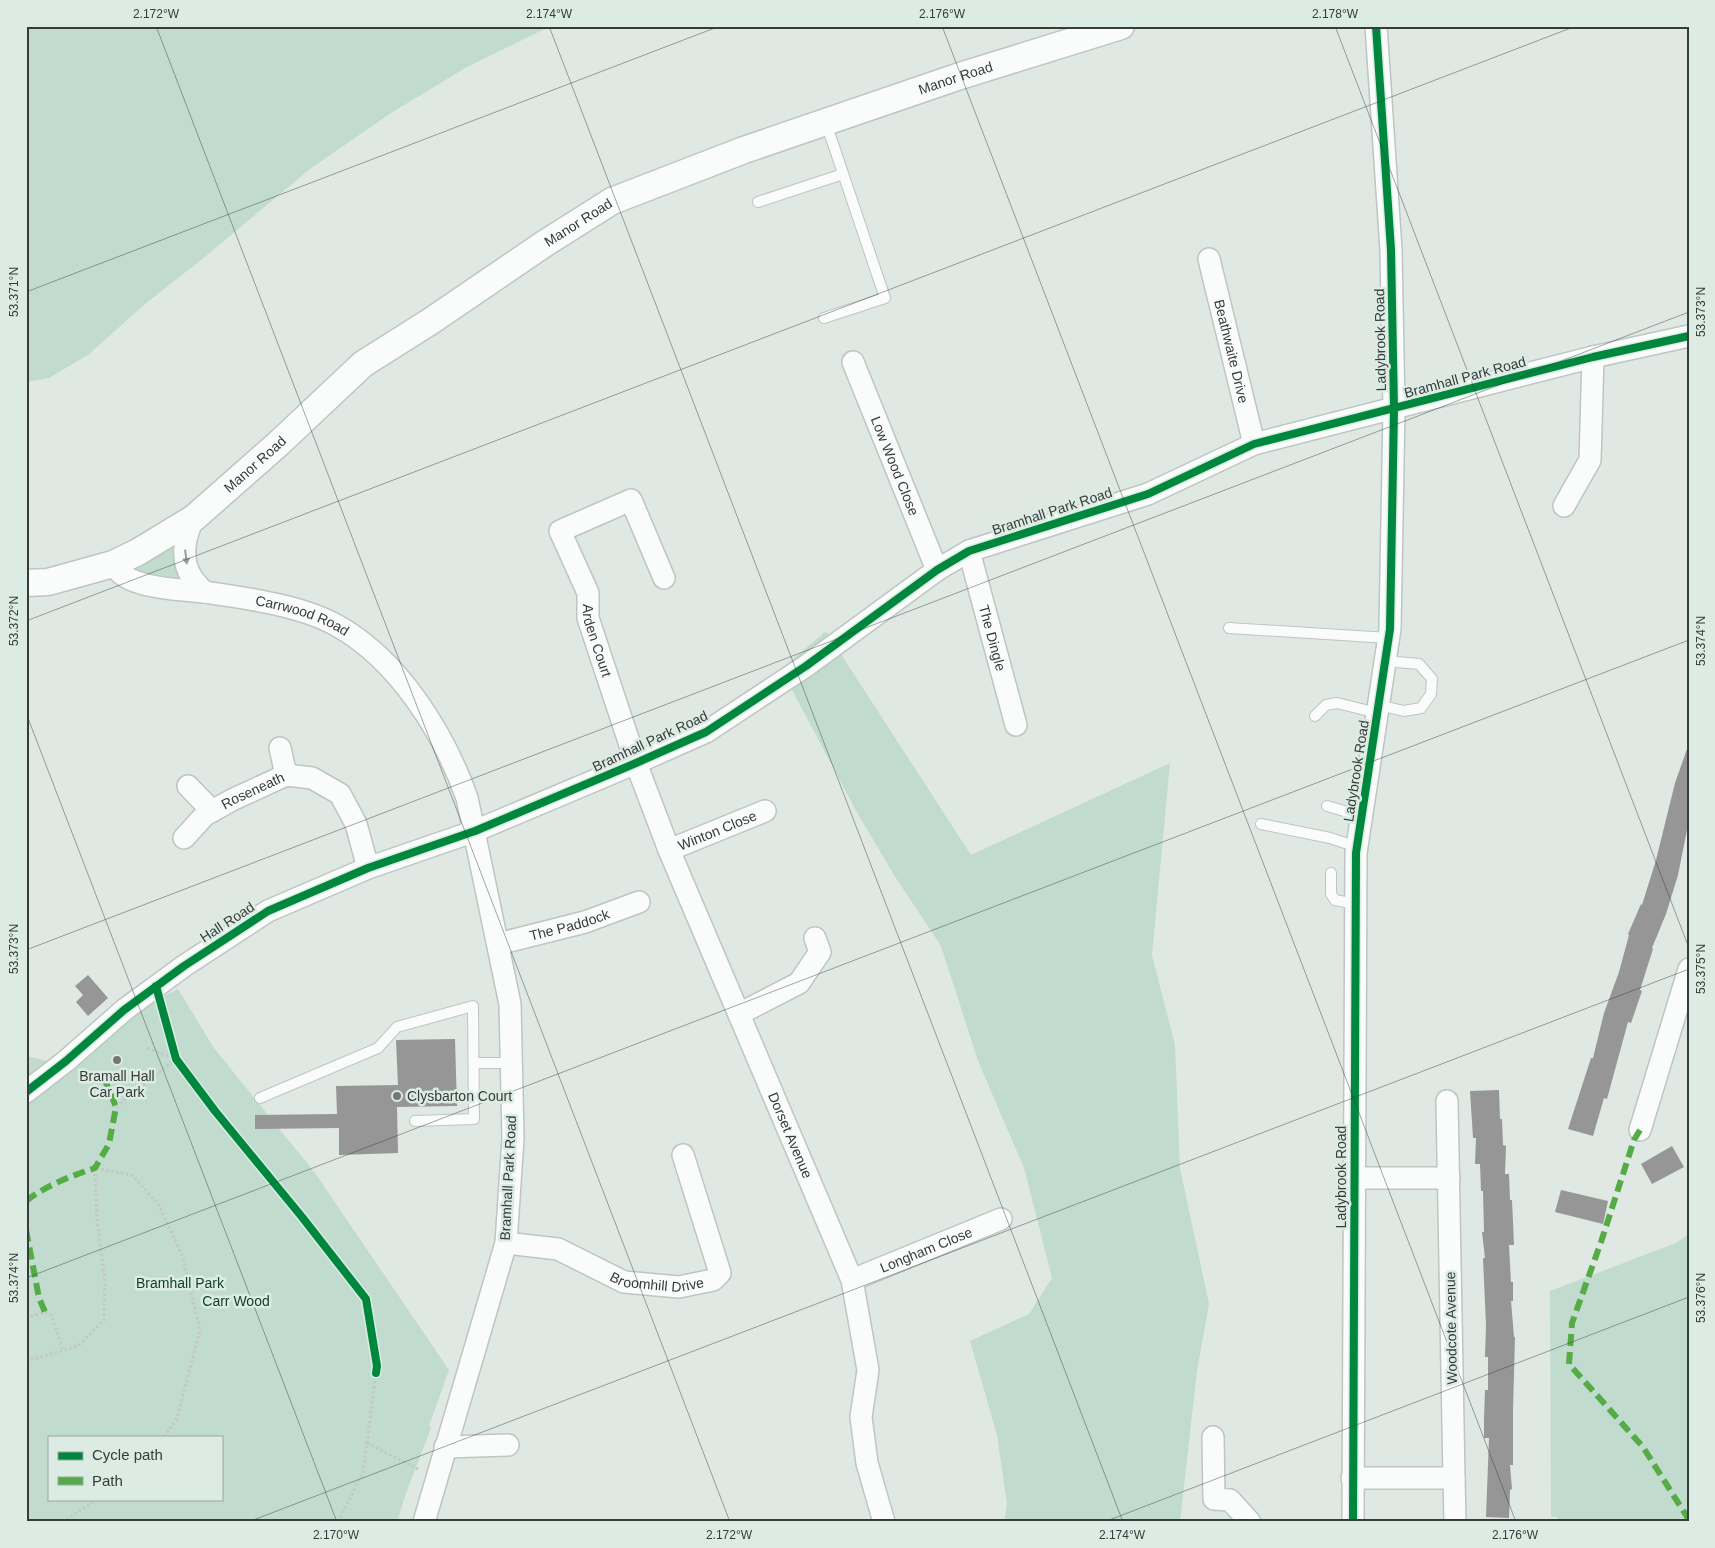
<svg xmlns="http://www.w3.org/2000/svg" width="1715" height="1548" viewBox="0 0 1715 1548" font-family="Helvetica,sans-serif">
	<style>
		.green { fill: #c1dccf; fill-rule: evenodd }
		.building { fill: #959695 }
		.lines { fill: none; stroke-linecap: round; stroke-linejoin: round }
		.service-casing { stroke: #bec5c2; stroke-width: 12 }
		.minor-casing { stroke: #bec5c2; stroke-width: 24 }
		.tertiary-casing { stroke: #bec5c2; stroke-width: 29 }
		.path { stroke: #c5c7c7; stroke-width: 3; stroke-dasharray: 2.5 2.5; stroke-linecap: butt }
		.service { stroke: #fafcfb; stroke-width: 10 }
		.minor { stroke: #fafcfb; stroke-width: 21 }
		.tertiary { stroke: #fafcfb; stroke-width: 26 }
		.quiet { stroke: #55ac46; stroke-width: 6; stroke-dasharray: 12 6; stroke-linecap: butt }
		.cycleway-casing { stroke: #dcece4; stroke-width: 11 }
		.cycleway { stroke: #00873e; stroke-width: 8 }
		.oneway { fill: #989c9a }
		.ticks { fill: none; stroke: #363c39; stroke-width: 1; stroke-opacity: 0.45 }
		.poi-dot { fill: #727875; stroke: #dcece4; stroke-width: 2 }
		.labels { text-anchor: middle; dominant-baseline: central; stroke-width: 5; stroke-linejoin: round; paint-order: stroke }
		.street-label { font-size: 14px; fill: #363c39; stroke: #dcece4 }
		.poi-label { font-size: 14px; fill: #363c39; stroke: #dcece4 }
		.park-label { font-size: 14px; fill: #10412f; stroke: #dcece4 }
		.neatline { fill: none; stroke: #363c39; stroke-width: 2 }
		.ticks-label { font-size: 12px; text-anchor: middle; fill: #363c39 }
	</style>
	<rect width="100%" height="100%" fill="#e0e8e4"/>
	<path class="green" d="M26,26h525l-84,41 -76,46 -81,56 -104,87 -61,48 -57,51 -39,23 -23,4z
		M176,542l8,37 -44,-7 -3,-2v-4z
		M826,631l145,224 199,-92 -18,192 23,90 5,123 29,136 -12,67 -17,151h-176l3,-18 -10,-69 -27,-94 59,-27 23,-36 -28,-110 -46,-107 -37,-115 -47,-71 -39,-66 -74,-140z
		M178,989l36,59 101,125 134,197 -20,56 2,2 -26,68 -8,26h-371v-466l35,8 77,-55zM49,1437h172v62h-172z
		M1689,1234v288h-132v-5h-6l-1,-226 126,-48z"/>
	<path class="building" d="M1687,749h2v71l-11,55 -12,39 -14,34 1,1 -13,41 2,1 -11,32 -3,-1 -21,77 -3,-1 -11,38 -25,-7 23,-71h2l11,-45 15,-41 10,-37 -1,-1 13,-30 1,1 14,-45 19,-77z
		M88,975l20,23 -20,18 -12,-14 7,-7 -8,-9z
		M455,1039l2,67 -60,1 1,46 -59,2v-27l-84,1v-14l82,-1 -1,-28 62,-1 -2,-45z
		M1499,1090l1,29h2l1,26 3,1 -1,28h4l1,26h2l2,45h-5l2,37h2v19h-2l3,36h1l-2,73v55h-3l2,24 -2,1 -1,28 -23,-1 3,-79h-5v-19l1,-29h3v-33h-3l1,-32 -3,-67h2l-3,-26h2l-1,-41h-2l-1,-27h-5l1,-26h-3l-3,-47z
		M1672,1146l12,21 -32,17 -11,-20z
		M1561,1190l47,11 -5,23 -48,-12z"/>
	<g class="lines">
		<g class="service-casing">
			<path id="service" d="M758,202l85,-28
				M824,318l61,-20 -59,-175
				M1229,628l160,10
				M1378,705l26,6 17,-3 10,-14 1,-15 -13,-15 -34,-3
				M1315,716l11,-11 11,-2 40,10
				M1327,806l34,10
				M1261,824l69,14 27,9
				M1331,873v21l4,6 20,4
				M475,1063h36
				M260,1098l118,-50 19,-21 76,-21 1,113 -59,2"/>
		</g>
		<g class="minor-casing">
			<g id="minor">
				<path id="s1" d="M1209,259l45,185"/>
				<path id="s2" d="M853,362l84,208"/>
				<path d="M1564,506l26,-46 3,-103"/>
				<path d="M194,518c-9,17 -14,40 -3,58 3,6 9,11 13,16"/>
				<path id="s3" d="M969,551l47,174"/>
				<path id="s4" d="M113,564c3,3 6,9 10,11 17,13 59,15 81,17 41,6 96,13 132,33 62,34 108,108 131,173l43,206 3,134 -7,105 -82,279"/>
				<path id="s5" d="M664,578l-33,-78 -71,31 28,62v25l48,145 33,87 183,430 16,90 -7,47 6,46 17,59"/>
				<path d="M280,748l6,27"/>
				<path d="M188,786l24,25"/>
				<path id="s6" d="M184,838l21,-23 27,-15 54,-25 26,3 28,16 16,30 12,44"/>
				<path id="s7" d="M669,850l96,-39"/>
				<path id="s8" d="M498,944l87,-22 54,-20"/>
				<path d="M739,1014l60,-31 21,-31 -5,-14"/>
				<path d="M26,1092l40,-31 58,-51 60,-44 84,-55 100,-43 107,-37 161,-68 70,-31 100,-66 131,-96 32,-19 179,-57 106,-50 339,-87 96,-21"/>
				<path d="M1640,1130l49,-161"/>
				<path d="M1353,1178h96"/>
				<path id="s9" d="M506,1243l52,6 66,33 55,5 34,-7 7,-7 -37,-118"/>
				<path id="s10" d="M852,1280l149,-61"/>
				<path d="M1213,1437l1,62 16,1 20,22"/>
				<path d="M445,1447l63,-2"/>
				<path d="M1352,1478h102l-7,-377"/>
				<path d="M1454,1478l1,44"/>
				<path d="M1353,1522l3,-669 34,-224 4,-220 -3,-159 -15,-224"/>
			</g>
		</g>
		<g class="tertiary-casing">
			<g id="tertiary">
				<path id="s11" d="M26,583l22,-1 65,-18 25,-12 56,-34 84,-74 85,-80 68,-43 113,-77 68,-43 132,-51 216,-74 161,-50"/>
			</g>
		</g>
		<path class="path" d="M116,1107l60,-48 -29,-11
			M26,1191l9,3
			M26,1318l19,-6 6,3 12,35
			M26,1361l52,-15 26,-26 1,-41 -8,-57 -2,-54 37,7 27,30 23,50 18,75 -23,88 -13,19
			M367,1443l53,27
			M62,1522l36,-23
			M338,1522l25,-50 13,-99"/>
		<use href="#service" class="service"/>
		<use href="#minor" class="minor"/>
		<use href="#tertiary" class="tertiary"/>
		<path class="quiet" d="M1640,1130l-6,10 -33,102 -29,81 -3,41 74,83 46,73
			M26,1201c21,-16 45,-25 69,-33l14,-24 7,-37 -12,-29
			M26,1230l13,68 6,14"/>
		<g class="cycleway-casing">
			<path id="cycleway" d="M156,986l20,73 39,52 87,106 64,82 11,67 -1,7
				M26,1092l40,-31 58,-51 60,-44 84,-55 100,-43 107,-37 161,-68 70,-31 100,-66 131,-96 32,-19 179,-57 106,-50 339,-87 96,-21
				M1353,1522l3,-669 34,-224 4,-220 -3,-159 -15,-224"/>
		</g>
		<use href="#cycleway" class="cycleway"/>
	</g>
	<defs><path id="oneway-solid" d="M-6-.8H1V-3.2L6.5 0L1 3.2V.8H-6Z" transform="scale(1.25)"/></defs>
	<use class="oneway" href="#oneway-solid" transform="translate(186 557) rotate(83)"/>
	<path class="ticks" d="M156,26l574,1496M549,26l574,1496M942,26l574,1496M1335,26l354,922M26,292l694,-266M26,621l1550,-595M26,713l311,809M26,950l1663,-638M26,1278l1663,-638M248,1522l1441,-553M1104,1522l585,-225"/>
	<g class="poi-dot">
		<circle cx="117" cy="1060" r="5"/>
		<circle cx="397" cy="1096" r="5"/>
	</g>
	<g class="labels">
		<g class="street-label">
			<text stroke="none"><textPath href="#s11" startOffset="1074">Manor Road</textPath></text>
			<text stroke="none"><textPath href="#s11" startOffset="669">Manor Road</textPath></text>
			<text transform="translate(1380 340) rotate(-91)">Ladybrook Road</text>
			<text stroke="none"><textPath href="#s1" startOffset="95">Beathwaite Drive</textPath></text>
			<text transform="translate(1465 377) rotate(-15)">Bramhall Park Road</text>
			<text stroke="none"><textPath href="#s11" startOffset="264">Manor Road</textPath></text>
			<text stroke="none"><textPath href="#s2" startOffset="112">Low Wood Close</textPath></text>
			<text transform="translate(1052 511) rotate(-18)">Bramhall Park Road</text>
			<text stroke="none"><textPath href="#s4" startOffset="200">Carrwood Road</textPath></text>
			<text stroke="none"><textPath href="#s3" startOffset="90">The Dingle</textPath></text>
			<text stroke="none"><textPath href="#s5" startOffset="279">Arden Court</textPath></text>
			<text transform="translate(650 741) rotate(-25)">Bramhall Park Road</text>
			<text transform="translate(1356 771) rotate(-81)">Ladybrook Road</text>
			<text stroke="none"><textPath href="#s6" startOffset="85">Roseneath</textPath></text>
			<text stroke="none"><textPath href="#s7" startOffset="52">Winton Close</textPath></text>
			<text transform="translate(227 922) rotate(-33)">Hall Road</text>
			<text stroke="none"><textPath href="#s8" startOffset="74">The Paddock</textPath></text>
			<text stroke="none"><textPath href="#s5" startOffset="811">Dorset Avenue</textPath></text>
			<text transform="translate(1341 1177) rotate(-90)">Ladybrook Road</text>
			<text transform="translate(508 1178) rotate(-87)">Bramhall Park Road</text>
			<text stroke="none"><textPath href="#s10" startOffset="80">Longham Close</textPath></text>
			<text stroke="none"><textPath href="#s9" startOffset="159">Broomhill Drive</textPath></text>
			<text transform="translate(1451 1328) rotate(-91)">Woodcote Avenue</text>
		</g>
		<g class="poi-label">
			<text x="117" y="1076">Bramall Hall<tspan x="117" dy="16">Car Park</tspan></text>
			<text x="407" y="1096" text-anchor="start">Clysbarton Court</text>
		</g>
		<g class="park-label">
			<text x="180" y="1283">Bramhall Park</text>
			<text x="236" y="1301">Carr Wood</text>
		</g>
	</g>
	<rect width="1715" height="1548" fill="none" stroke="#dcece4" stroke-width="55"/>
	<rect x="48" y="1436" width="175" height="65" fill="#dcece4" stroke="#9aa6a0"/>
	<rect x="58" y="1452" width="25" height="8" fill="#00873e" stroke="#9aa6a0"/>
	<text x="92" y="1460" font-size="15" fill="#363c39">Cycle path</text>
	<rect x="58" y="1477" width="25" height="8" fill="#55ac46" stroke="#9aa6a0"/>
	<text x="92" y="1486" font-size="15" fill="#363c39">Path</text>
	<rect x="28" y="28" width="1660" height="1492" class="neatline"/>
	<g class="ticks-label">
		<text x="156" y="18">2.172°W</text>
		<text x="549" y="18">2.174°W</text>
		<text x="942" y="18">2.176°W</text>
		<text x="1335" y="18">2.178°W</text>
		<text transform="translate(14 292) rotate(-90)" y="4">53.371°N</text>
		<text transform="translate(1701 312) rotate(-90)" y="4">53.373°N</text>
		<text transform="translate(14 621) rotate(-90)" y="4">53.372°N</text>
		<text transform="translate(1701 641) rotate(-90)" y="4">53.374°N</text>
		<text transform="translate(14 949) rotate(-90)" y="4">53.373°N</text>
		<text transform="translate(1701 969) rotate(-90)" y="4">53.375°N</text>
		<text transform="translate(14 1278) rotate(-90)" y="4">53.374°N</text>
		<text transform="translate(1701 1298) rotate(-90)" y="4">53.376°N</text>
		<text x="336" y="1539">2.170°W</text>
		<text x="729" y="1539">2.172°W</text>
		<text x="1122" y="1539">2.174°W</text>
		<text x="1515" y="1539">2.176°W</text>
	</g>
</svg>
